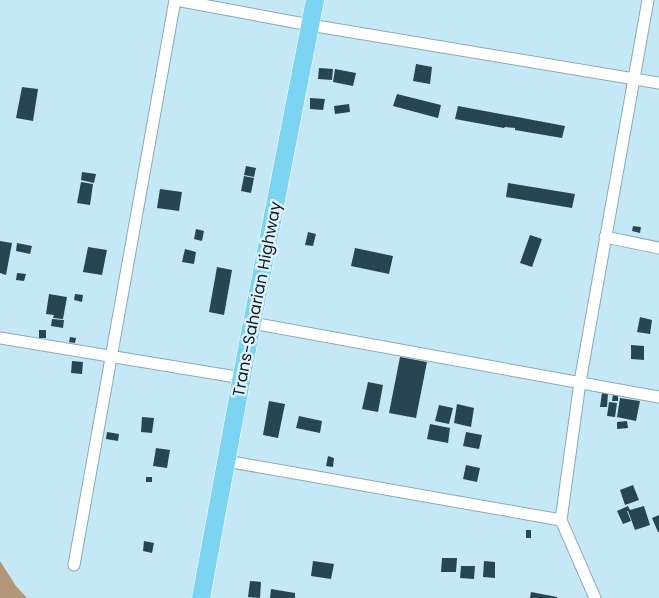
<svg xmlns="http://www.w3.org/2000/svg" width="659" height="598" viewBox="0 0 659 598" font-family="Poppins,sans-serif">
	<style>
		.water { fill: #b29678 }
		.building { fill: #274652 }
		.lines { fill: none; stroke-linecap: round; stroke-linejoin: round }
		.minor-casing { stroke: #89abb8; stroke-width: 13 }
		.highway-casing { stroke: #fff; stroke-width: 19 }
		.minor { stroke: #fff; stroke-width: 11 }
		.highway { stroke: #7cd4f3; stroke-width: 18 }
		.labels { text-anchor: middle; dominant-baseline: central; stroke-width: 5; stroke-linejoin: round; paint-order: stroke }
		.street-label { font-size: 16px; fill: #0d1a1f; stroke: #def3fb }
	</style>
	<rect width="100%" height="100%" fill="#c5e8f6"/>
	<path class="water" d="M0,561l16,25 11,12h-27z"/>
	<path class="building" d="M416,64l16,3 -2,17 -17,-3z
		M319,68l14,1 -1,11 -14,-1z
		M335,69l21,4 -3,13 -20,-4z
		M22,87l16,2 -5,32 -17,-3z
		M397,94l44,11 -3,13 -45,-12z
		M310,98l15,1 -2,11 -13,-1z
		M349,104l1,8 -15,2 -1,-8z
		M458,106l107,20 -3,12 -47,-8v-2l-10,-1 -1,1 -49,-9z
		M246,166l10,2 -2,9 -10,-2z
		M82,172l14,2 -2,9 -13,-3z
		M244,176l10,2 -3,15 -10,-2z
		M81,182l12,2 -3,21 -13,-2z
		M508,183l67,11 -3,14 -66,-11z
		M160,189l22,3 -3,19 -22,-3z
		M633,226l8,1 -1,6 -8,-2z
		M196,229l8,2 -2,10 -8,-2z
		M308,232l8,2 -3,12 -8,-1z
		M530,235l12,4 -10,28 -12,-4z
		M0,241l12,2 -6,32 -6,-2z
		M17,243l15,3 -2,8 -14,-3z
		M88,247l19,3 -5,25 -19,-3z
		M355,248l38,8 -4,18 -38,-8z
		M185,249l11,3 -2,12 -12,-2z
		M217,267l15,3 -8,45 -15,-3z
		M17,273l9,1 -2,7 -8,-1z
		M49,294l18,3 -4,22 -10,-1 1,-3 -8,-1z
		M75,294l8,1 -1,7 -8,-2z
		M640,317l12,3 -2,14 -13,-2z
		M52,319l12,1 -1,8 -12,-2z
		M39,330h7v8h-7z
		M70,337l6,1 -1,5 -6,-1z
		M631,345l13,1v14l-13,-1z
		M400,357l27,5 -11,56 -27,-5z
		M72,361l11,1 -1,12 -11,-1z
		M368,382l15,3 -5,27 -16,-3z
		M602,393h6l-1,14h-7z
		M613,394l5,1v6h-6z
		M620,398l20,3 -4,20 -19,-4z
		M269,401l16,3 -7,34 -15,-3z
		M609,402l8,1 -2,14 -8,-1z
		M457,404l17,4 -3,19 -17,-4z
		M439,405l14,3 -4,16 -14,-3z
		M299,416l23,5 -2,12 -24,-5z
		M142,417l12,1 -2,15 -11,-1z
		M627,421l1,7 -11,1v-7z
		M430,424l20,4 -2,15 -21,-4z
		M107,432l12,2 -1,7 -12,-2z
		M466,432l16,3 -3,14 -16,-3z
		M156,448l14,2 -3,18 -14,-2z
		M328,456l6,2 -1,9 -7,-1z
		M466,465l14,3 -3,14 -14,-3z
		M146,477h6v5h-6z
		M633,485l6,15 -14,5 -5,-15z
		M628,506l2,4 14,-4 6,19 -15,5 -7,-19h-1l4,10 -8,3 -6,-13z
		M659,515v17h-1l-6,-14z
		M526,530h5v8h-5z
		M144,541l10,2 -2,10 -9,-2z
		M442,558h15l-1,14h-15z
		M313,561l21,3 -3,15 -20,-3z
		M484,561l11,1v16l-12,-1z
		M461,566h14l-1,13 -14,-1z
		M250,581l11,1 -1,16 -12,-1z
		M271,589l24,4v5h-25z
		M531,592l26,5v1h-27z"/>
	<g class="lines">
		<g class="minor-casing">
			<path id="minor" d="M176,0l134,25 349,58
				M605,237l54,11
				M252,323l407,74
				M0,338l242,40
				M226,461l335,59
				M74,565l101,-565
				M595,598l-34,-78 19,-138 68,-382"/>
		</g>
		<g class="highway-casing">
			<path id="highway" d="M201,598l46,-249 68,-349"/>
		</g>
		<use href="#minor" class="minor"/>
		<use href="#highway" class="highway"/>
	</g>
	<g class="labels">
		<g class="street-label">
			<text transform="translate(257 299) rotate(-79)">Trans-Saharian Highway</text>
		</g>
	</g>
</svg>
